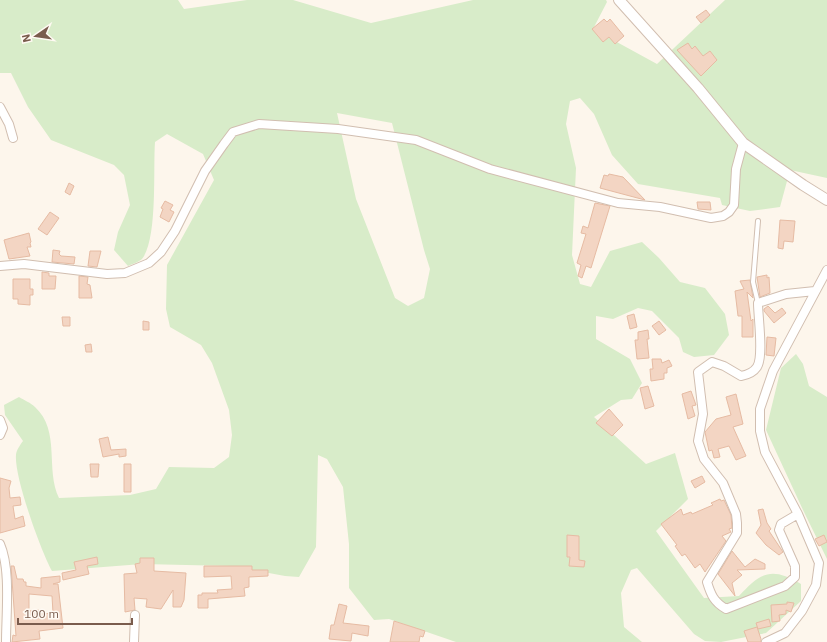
<svg xmlns="http://www.w3.org/2000/svg" width="827" height="642" viewBox="0 0 827 642" font-family="'IBM Plex Sans',sans-serif">
	<style>
		.green { fill: #d8ecc9; fill-rule: evenodd }
		.building { fill: #f3d5c3; stroke: #e6bba3; fill-rule: evenodd }
		.lines { fill: none; stroke-linecap: round; stroke-linejoin: round }
		.service-casing { stroke: #d1beb0; stroke-width: 6 }
		.minor-casing { stroke: #d1beb0; stroke-width: 10 }
		.tertiary-casing { stroke: #d1beb0; stroke-width: 12 }
		.service { stroke: #fff; stroke-width: 4 }
		.minor { stroke: #fff; stroke-width: 8 }
		.tertiary { stroke: #fff; stroke-width: 10 }
	</style>
	<rect width="100%" height="100%" fill="#fdf6ec"/>
	<path class="green" d="M0,0h178l6,9 63,-9h46l78,23 102,-23h133l1,2 -14,27 64,35 68,-64h102v178l-37,-8 -10,37 -30,4 -28,-6 -2,-7 -82,-14 -26,-29 -18,-41 -14,-16 -10,3 -4,23 10,44 -4,87 8,29 11,3 19,-36 32,-9 17,16 21,24 25,6 20,26 4,21 -15,20 -20,2 -11,-5 -4,-14 -27,-27 -14,-3 -25,11 -17,-3v23l34,20 12,24 -10,16 -11,1 -27,17 52,47 29,-11 13,46 -32,32 48,67 35,-2c21,-23 32,-30 62,-12v17l-35,32 -45,9 -16,-1 -11,-7 -57,-66 -6,2 -10,23 3,34 18,15h-186l-67,-23 -15,1 -25,-32v-44l-6,-57 -16,-28 -9,-4 -2,92 -17,30 -14,-1 -55,-10 -88,-2 -90,7c-11,-20 -38,-94 -36,-116 0,-4 4,-10 7,-14l-18,-26 -1,-10 15,-8c5,3 12,6 16,10 26,24 10,62 24,91l71,-3 26,-6 13,-22 45,1 15,-11 3,-22 -3,-25 -17,-47 -11,-18 -31,-18 -4,-18 1,-44 47,-85 -11,-26 -36,-20 -12,8c-2,27 3,97 -13,117 -3,3 -10,5 -14,7l-14,-16 4,-18 12,-27 -6,-30 -10,-10 -63,-25 -23,-33 -17,-34h-11zM337,113l55,10 32,127 6,19 -6,29 -16,8 -13,-8 -39,-99z
		M796,354l7,10 6,22 18,11v162l-24,-49 -37,-80 15,-62z"/>
	<path class="building" d="M706,10l4,5 -9,8 -5,-6z
		M604,19l3,3 3,-3 14,17 -9,8 -6,-7 -6,5 -11,-13z
		M688,43l4,6 3,-3 8,10 7,-5 7,9 -16,16 -24,-26z
		M609,174l14,3 22,23 -45,-12 4,-13 4,1z
		M69,183l5,3 -4,9 -5,-3z
		M165,201l8,4 -3,5 4,2 -5,10 -9,-5 3,-8 -2,-1z
		M697,202h13l1,8 -13,-1z
		M595,203l15,3 -19,62 -5,-2 -4,12 -4,-2 3,-11 -4,-2 9,-29 -5,-1 2,-7 5,2z
		M50,212l9,6 -12,17 -9,-6z
		M780,220l15,1 -2,21 -9,-1 -1,8 -5,-1z
		M29,233l2,9 -1,1 1,4h-4l3,9 -21,3 -5,-19z
		M53,250l7,1 -1,3 2,2 14,1 -1,7 -22,-2z
		M90,251h11l-4,16 -9,-1z
		M42,272l7,1v3h7l-1,13h-13z
		M767,275v3l2,-1 1,16 -10,4 -3,-20z
		M79,276l9,1 -1,7 3,1 2,13h-13z
		M13,279h17v10h3v6h-3v10l-12,-1v-5h-5z
		M750,280l3,18 -6,-6 4,29 2,-2v18h-11v-21h-4l-3,-25 9,-2 -4,-8z
		M768,306l7,7 7,-5 4,5 -12,10 -10,-12v-2z
		M634,314l3,13 -7,2 -3,-13z
		M62,317h8v9h-7z
		M143,321l6,1v8h-6z
		M659,321l7,9 -7,5 -7,-9z
		M648,330l1,9h-2l2,19 -12,1 -2,-19h3v-8z
		M767,337l9,1 -2,18 -8,-1z
		M91,344l1,8h-6l-1,-7z
		M652,359h9l1,4 7,-3 3,6 -5,2v5h-3v6l-13,2 -1,-12h3z
		M648,386l6,20 -9,3 -5,-21z
		M691,391l5,14 -4,1 3,10 -7,3 -6,-25z
		M736,394l7,30 -10,3 13,29 -10,4 -7,-14 -11,3 2,8 -6,1 -2,-8 -3,1 -4,-19 11,-13 15,-4 -5,-18z
		M609,409l14,16 -11,11 -16,-13z
		M108,437l3,13 15,-1v7l-7,1v-3l-16,3 -4,-18z
		M90,464h9l-1,13h-7z
		M124,464h7v28h-7z
		M702,476l3,6 -10,6 -4,-7z
		M0,478l11,3 -2,7 1,10 10,-1 1,8 -8,1 2,13 8,-3 2,10 -25,7z
		M720,499l1,2 3,-1 7,15 1,13 -3,1 2,3 -9,4 4,5 -21,31 -5,-8 -5,4 -10,-14 -3,2 -7,-10 2,-1 -16,-21 20,-15 2,6 8,-3 1,2 21,-9 -2,-2z
		M763,509l4,14 4,6 -2,2 14,21 -4,3 -13,-10 -10,-12 5,-8 -3,-15z
		M567,535l12,1v24l6,1 -1,6 -15,-1 1,-9h-3z
		M824,535l3,7 -8,4 -4,-7z
		M732,551l13,16 10,-8 10,5v5l-28,1 5,5 -10,8 3,13 -17,-22z
		M97,557l1,7 -11,2 2,8 -26,6 -1,-7 14,-3 -2,-8z
		M140,558h14v13l32,2 -2,27 -3,7h-8v-17l-12,19 -15,-2 1,-8 -13,-1 1,12 -10,2 -1,-38 13,-1 -2,-9 5,-1z
		M11,566h3l3,13h6l1,3h2v4l15,2v-10l19,-2v6l-7,2h5l5,44 -24,3 1,8 -28,3 1,-7 3,1zM29,594l23,2 1,17 -12,1 -1,-3 -2,-1 -9,1z
		M204,566h48v4h16v6l-19,1v10l-5,1 1,8 -37,3v9h-10v-13h4v-2h16l-1,-3 15,-1 -1,-13 -27,1z
		M787,602l7,1 -3,9 -5,-2v4l-7,1 1,6 -8,1 -1,-17 16,-1z
		M339,604l8,2 -4,17 26,3 -1,10 -16,-3 -1,8 -22,-2 2,-14h3z
		M769,619l2,7 -13,3 -2,-6z
		M394,621l31,10 -2,6 -3,-1 -1,6h-29z
		M757,627l4,12v3h-13l-4,-11z"/>
	<g class="lines">
		<g class="service-casing">
			<path id="service" d="M758,303l-5,-21 5,-61"/>
		</g>
		<g class="minor-casing">
			<path id="minor" d="M0,107l9,17 4,14
				M0,266l24,-2 83,10 18,-1 24,-10 12,-11 14,-21 30,-60 19,-27 9,-12 26,-8 79,5 78,11 74,29 128,34 42,4 51,11 12,-2 6,-4 5,-7 2,-36 7,-26
				M0,420l3,8 -3,7
				M798,514l-17,10 -2,6 16,36v11l-10,9 -59,23c-12,-7 -15,-14 -19,-27l30,-49v-10l-1,-9 -13,-31 -19,-24 -6,-18 5,-27 -5,-42 14,-10 12,4 17,10c6,-1 12,-3 16,-9 7,-11 1,-50 1,-64l28,-9 29,-3
				M0,544c11,25 6,70 6,98
				M134,642l1,-27
				M766,642l19,-9 17,-22 14,-26 3,-22 -21,-49 -33,-62 -5,-21v-22l13,-38 54,-101"/>
		</g>
		<g class="tertiary-casing">
			<path id="tertiary" d="M619,0l79,88 45,55 60,42 24,15"/>
		</g>
		<use href="#service" class="service"/>
		<use href="#minor" class="minor"/>
		<use href="#tertiary" class="tertiary"/>
	</g>
	<g transform="translate(36 36) rotate(257)" stroke="#fffaf3" stroke-width="3" paint-order="stroke">
	<path d="M0-3L7 15L0 10L-7 15Z" fill="#7a5c4d"/>
	<text y="-6" font-size="11" font-weight="bold" text-anchor="middle" fill="#7a5c4d">N</text>
	</g>
	<path d="M18 618v6h114v-6" fill="none" stroke="#7a5c4d" stroke-width="2"/>
	<text x="24" y="618" font-size="12" fill="#7a5c4d" stroke="#fffaf3" stroke-width="3" paint-order="stroke">100 m</text>
</svg>
